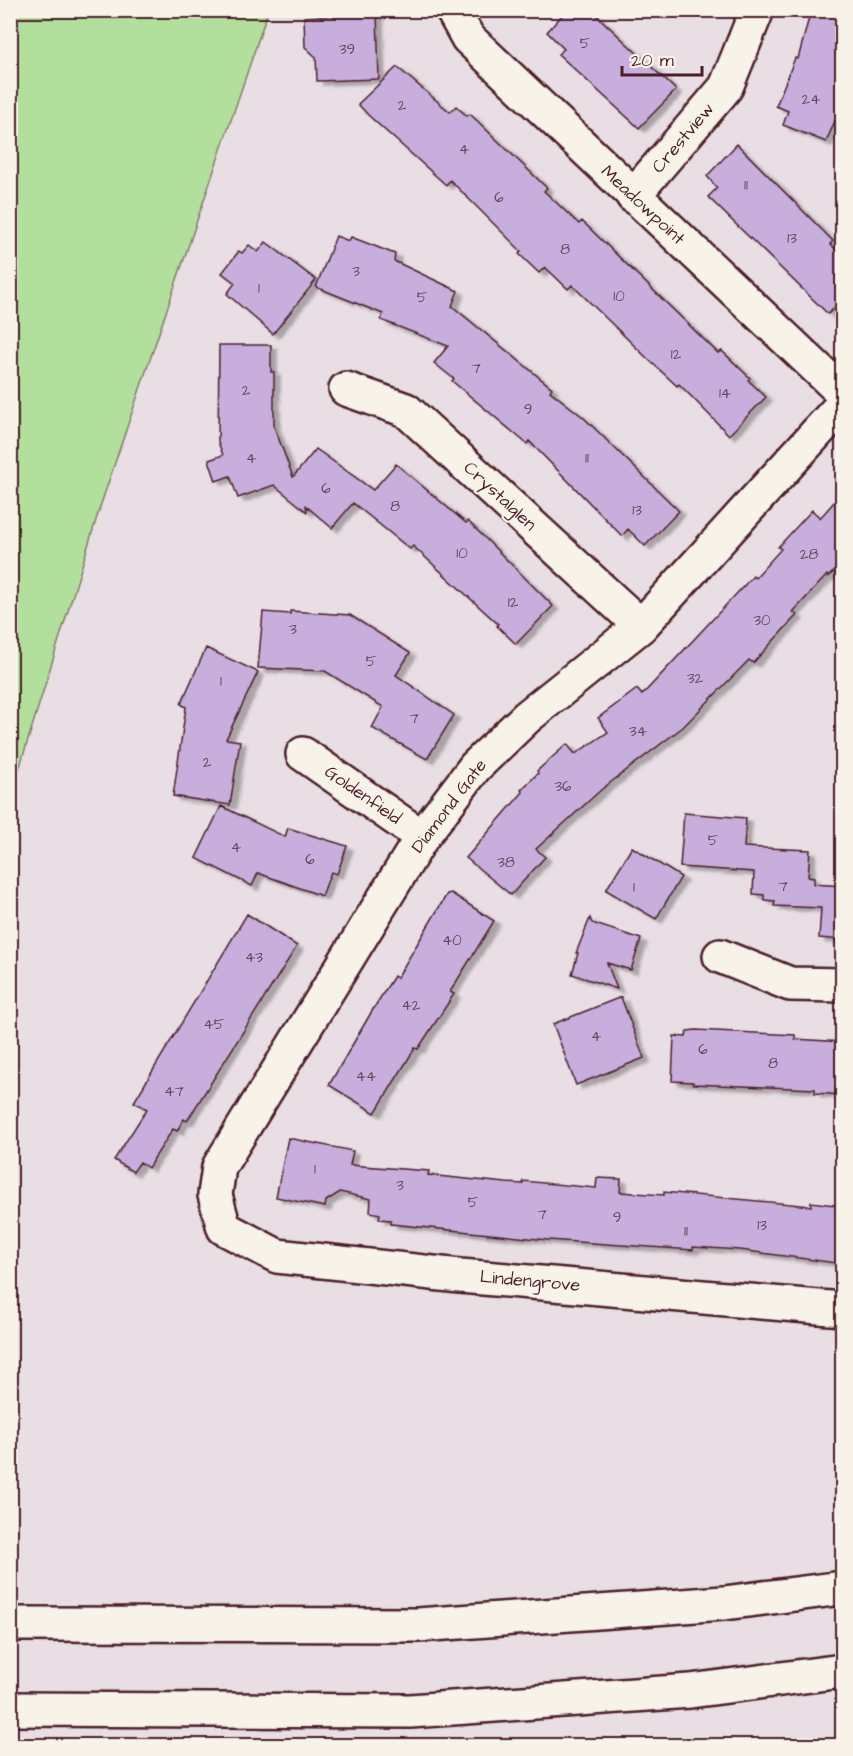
<svg xmlns="http://www.w3.org/2000/svg" width="853" height="1756" viewBox="0 0 853 1756" font-family="'Architects Daughter',sans-serif">
	<style>
		.green { fill: #b3df9d; stroke: #7e7f64; stroke-width: 1.5 }
		.building { fill: #c7aedc; stroke: #4a1f2b; stroke-width: 1.5; filter: url(#shadow) }
		.lines { fill: none; stroke-linecap: round; stroke-linejoin: round }
		.minor-casing { stroke: #4a1f2b; stroke-width: 38 }
		.highway-casing { stroke: #4a1f2b; stroke-width: 38 }
		.minor { stroke: #f7f3e8; stroke-width: 33 }
		.highway { stroke: #f7f3e8; stroke-width: 33 }
		.labels { text-anchor: middle; dominant-baseline: central; stroke-width: 4.5; stroke-linejoin: round; paint-order: stroke }
		.number-label { font-size: 15px; fill: #694357 }
		.street-label { font-size: 18px; fill: #4a1f2b; stroke: #f7f3e8 }
	</style>
	<defs>
		<filter id="shadow"><feDropShadow dx="6" dy="4" stdDeviation="1.5" flood-color="#0004"/></filter>
	</defs>
	<rect width="100%" height="100%" fill="#e9dee4"/>
	<filter id="ink" filterUnits="userSpaceOnUse"><feTurbulence type="fractalNoise" baseFrequency=".0167" numOctaves="2"/><feDisplacementMap in="SourceGraphic" scale="12" xChannelSelector="R" yChannelSelector="G"/><feConvolveMatrix kernelMatrix="1 2 1 2 8 2 1 2 1" color-interpolation-filters="sRGB"/></filter>
	<g filter="url(#ink)">
		<path class="green" d="M10,11h258l-167,493 -90,291z
			M10,1033l7,113 -6,8h-1z"/>
		<path class="building" d="M567,10h24l85,80 -37,38 -81,-74 6,-5 -17,-17z
			M811,10h32v92l-17,40 -43,-17 5,-14 -12,-5 19,-48 3,1z
			M377,13l2,66 -62,2 -1,-24 -11,-10 -1,-30z
			M397,67l53,45 6,-6 11,10 3,-2 77,74 -3,3 35,33 3,-3 136,132 4,-2 28,27 -2,2 18,17 -37,38 -50,-51 -2,2 -29,-27 -76,-74 -4,4 -23,-22 -6,6 -20,-19 2,-3 -71,-71 -4,5 -78,-70 -10,-11z
			M737,144l96,97 -3,3 13,12v43l-15,15 -120,-117 9,-9 -10,-12z
			M336,236l13,5 2,-4 44,17 -1,7 64,30 -6,15 100,82 -2,3 33,26 96,94 -34,35 -17,-17 -6,7 -93,-95 -2,3 -75,-63 2,-2 -20,-16 14,-17 -67,-26 2,-6 -67,-27z
			M266,242l50,38 -43,54 -46,-40 8,-11 -13,-10 17,-22 3,2 7,-8 9,7z
			M219,345h52v27h3v54l19,51 23,-28 57,41 23,-26 70,59 2,-2 85,85 -37,38 -19,-18 1,-2 -85,-78 -3,3 -57,-46 -21,25 -26,-22 1,6 -33,-27 -36,13 -8,-22 -14,5 -7,-21 14,-5 -5,-13z
			M843,492v91l-10,-11 -5,5 -1,-2 -34,37 4,3 -44,48 -4,-3 -66,67 -81,62 -66,60 9,8 -34,38 -45,-37 57,-66 -2,-2 17,-17 -1,-2 30,-27 8,10 33,-22 -10,-14 39,-29 5,6 111,-119 2,2 26,-29 -3,-2 34,-37 8,8z
			M290,611l60,4 60,38 -14,22 58,40 -27,44 -55,-31 11,-21 -58,-36 -67,-3 5,-56 27,2z
			M206,648l52,24 -32,67 14,2 -10,64 -57,-9 13,-89 -5,-3z
			M221,806l64,31 3,-9 59,18 -10,28 -6,-2 -9,24 -64,-23 -6,13 -56,-28z
			M684,813l62,5 -2,29 66,3 -2,27 6,1v6l29,2v54l-24,-2 2,-30 -47,-2 1,-5 -11,-1v-5l-11,-1 1,-22 -74,-5z
			M632,847l49,30 -25,42 -50,-29z
			M451,893l43,28 -44,71 4,2 -36,55 -3,-1 -40,65 -46,-28 43,-74 22,-35 3,2 50,-84z
			M247,914l50,32 -110,175 -3,-2 -7,12 -4,-2 -25,39 -8,-6 -7,10 -19,-12 33,-51 -13,-7z
			M590,918l2,5 49,16 -10,31 -24,-7 10,26 -45,-15 6,-21h-2z
			M621,997l23,61 -68,27 -23,-61z
			M696,1030l99,5v4l48,3v53l-28,-2v-4l-122,-5v-2l-21,-1 2,-45 12,1 1,-6z
			M288,1138l65,13 -3,14 79,6 -1,4 78,8 17,1v-3l73,7 1,-10 24,1 -1,13 44,3v-3l147,14v-4l32,4v54l-6,-1 -1,4 -96,-13 -47,-3v3l-145,-10 -157,-16v-4l-12,-1 1,-5 -10,-2 1,-13 -31,-7 -14,9 -1,6 -49,-10z"/>
		<g class="lines">
			<g class="minor-casing">
				<path id="minor" d="M453,11l15,27 374,354
					M633,196l93,-109 31,-77
					M346,389l60,21 235,216
					M842,405l-201,221 -114,91 -52,50 -53,70 -203,330 -4,28 9,33 53,28 183,20 382,33
					M303,754l119,83
					M720,956l70,28 52,1"/>
			</g>
			<g class="highway-casing">
				<path id="highway" d="M10,1624l408,1 306,-22 118,-15
					M10,1709l400,2 280,-20 152,-20"/>
			</g>
			<use href="#minor" class="minor"/>
			<use href="#highway" class="highway"/>
		</g>
	</g>
	<g class="labels">
		<g class="number-label">
			<text x="585" y="43">5</text>
			<text x="347" y="49">39</text>
			<text x="811" y="99">24</text>
			<text x="402" y="105">2</text>
			<text x="464" y="149">4</text>
			<text x="746" y="185">11</text>
			<text x="499" y="197">6</text>
			<text x="792" y="238">13</text>
			<text x="565" y="249">8</text>
			<text x="356" y="271">3</text>
			<text x="259" y="288">1</text>
			<text x="619" y="296">10</text>
			<text x="422" y="297">5</text>
			<text x="676" y="354">12</text>
			<text x="476" y="368">7</text>
			<text x="246" y="390">2</text>
			<text x="725" y="393">14</text>
			<text x="528" y="409">9</text>
			<text x="251" y="458">4</text>
			<text x="587" y="458">11</text>
			<text x="326" y="488">6</text>
			<text x="395" y="506">8</text>
			<text x="637" y="510">13</text>
			<text x="462" y="553">10</text>
			<text x="809" y="554">28</text>
			<text x="513" y="602">12</text>
			<text x="762" y="620">30</text>
			<text x="293" y="629">3</text>
			<text x="371" y="661">5</text>
			<text x="695" y="678">32</text>
			<text x="221" y="681">1</text>
			<text x="414" y="718">7</text>
			<text x="638" y="731">34</text>
			<text x="207" y="762">2</text>
			<text x="563" y="786">36</text>
			<text x="713" y="840">5</text>
			<text x="236" y="847">4</text>
			<text x="310" y="859">6</text>
			<text x="506" y="862">38</text>
			<text x="783" y="886">7</text>
			<text x="634" y="887">1</text>
			<text x="452" y="940">40</text>
			<text x="254" y="957">43</text>
			<text x="411" y="1005">42</text>
			<text x="214" y="1024">45</text>
			<text x="596" y="1036">4</text>
			<text x="703" y="1049">6</text>
			<text x="773" y="1063">8</text>
			<text x="366" y="1076">44</text>
			<text x="174" y="1091">47</text>
			<text x="315" y="1169">1</text>
			<text x="400" y="1185">3</text>
			<text x="473" y="1202">5</text>
			<text x="542" y="1214">7</text>
			<text x="617" y="1217">9</text>
			<text x="762" y="1225">13</text>
			<text x="686" y="1231">11</text>
		</g>
		<g class="street-label">
			<text transform="translate(683 138) rotate(-50)">Crestview</text>
			<text transform="translate(643 205) rotate(43)">Meadowpoint</text>
			<text transform="translate(500 496) rotate(43)">Crystalglen</text>
			<text transform="translate(363 795) rotate(35)">Goldenfield</text>
			<text transform="translate(449 806) rotate(-53)">Diamond Gate</text>
			<text transform="translate(530 1281) rotate(5)">Lindengrove</text>
		</g>
	</g>
	<rect width="853" height="1756" fill="none" stroke="#f7f3e8" stroke-width="36"/>
	<rect x="18" y="18" width="817" height="1720" fill="none" stroke="#4a1f2b" stroke-width="2" filter="url(#ink)"/>
	<path d="M622 66v9h80v-9" fill="none" stroke="#4a1f2b" stroke-width="3"/>
	<text x="631" y="66" font-size="18" fill="#4a1f2b" stroke="#f7f3e8" stroke-width="4.5" paint-order="stroke">20 m</text>
</svg>
